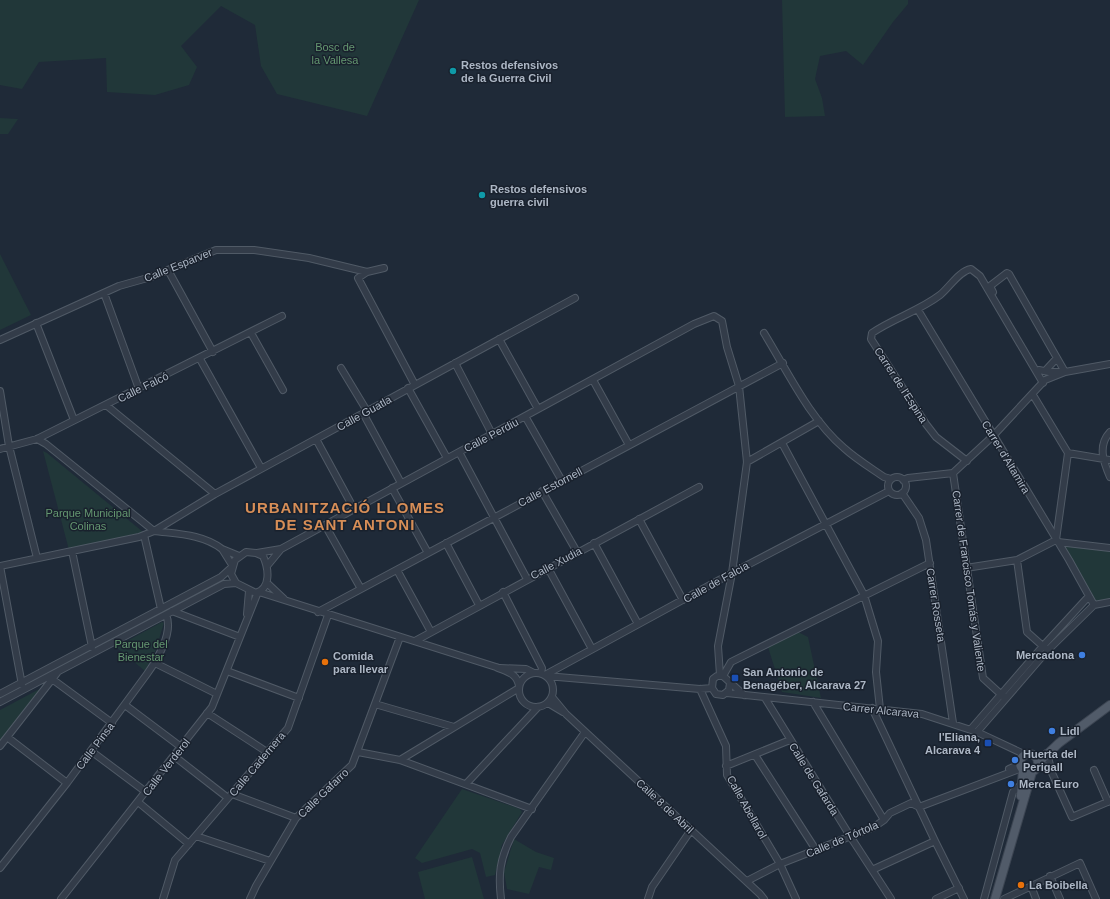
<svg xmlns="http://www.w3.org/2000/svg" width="1110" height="899" viewBox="0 0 1110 899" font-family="Helvetica,sans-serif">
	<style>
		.green { fill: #213739 }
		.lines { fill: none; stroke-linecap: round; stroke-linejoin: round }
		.minor-casing { stroke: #505a66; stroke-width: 8 }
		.major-casing { stroke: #3c4552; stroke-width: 10 }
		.minor { stroke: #333c49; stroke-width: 6 }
		.major { stroke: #515b69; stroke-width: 8 }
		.culture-dot { fill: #0f9aa8; stroke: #19212d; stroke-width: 1.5 }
		.shop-dot { fill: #3f7fe0; stroke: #19212d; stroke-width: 1.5 }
		.food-dot { fill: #e8710a; stroke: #19212d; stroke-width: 1.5 }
		.transit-dot { fill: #1a4fb4; stroke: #19212d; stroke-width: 1.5 }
		.labels { text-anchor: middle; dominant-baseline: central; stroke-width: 3; stroke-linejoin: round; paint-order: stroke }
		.park-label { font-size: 11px; fill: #649770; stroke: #19212d }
		.poi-label { font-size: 11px; font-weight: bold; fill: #adb7c5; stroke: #19212d; text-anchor: start }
		.street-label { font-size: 11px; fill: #adb7c5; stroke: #19212d }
		.district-label { font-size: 15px; font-weight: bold; letter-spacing: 1px; fill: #d78e57; stroke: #19212d }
	</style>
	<rect width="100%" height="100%" fill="#1f2a38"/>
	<path class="green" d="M0,0h419l-52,116 -90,-22 -16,-28 -6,-41 -34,-19 -40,40 16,21 -8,18 -34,10 -48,-3 -1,-34 -67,4 -17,27 -22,-4z
		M782,0h126v4l-15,18 -30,43 -17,-14 -26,5 -5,23 7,19 3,18 -40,1z
		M0,118l18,1 -10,15h-8z
		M0,254l31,61 -31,15z
		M43,451l4,2 96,79 -74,18z
		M1058,542l52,6v54l-16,3z
		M162,622l2,1 -9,29 -10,19 -29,-24z
		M798,632l10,5 13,61 -39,-6 -14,-45z
		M47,685l-47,58v-33z
		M462,789l58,20 2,3 -20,33 -7,30 -9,2 -6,-24 -8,-4 -50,14 -7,-5z
		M514,839l22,13 18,6 -3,12 -12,-3 -10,27 -22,-5 -3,-17z
		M472,857l12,42h-59l-7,-27z"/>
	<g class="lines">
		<g class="minor-casing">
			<path id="minor" d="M384,268l-17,4 -9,6 57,107
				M168,270l45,82
				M993,292l-3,-6 17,-13 2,1 56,98h-16l-10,-2
				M104,293l35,96
				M918,310l151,250 25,45
				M36,323l38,97
				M251,333l32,57
				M764,333c24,39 45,85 80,115 12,11 27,20 40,29l7,2
				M499,339l39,70
				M0,340l119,-54 32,-9 65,-27h38l55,8 58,14
				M200,359l61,109
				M455,363l37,71
				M341,368l26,43
				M1045,371l12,-13
				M593,380l36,65
				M408,388l39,70
				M0,391l9,55 28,112
				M1033,395l35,58 -12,87
				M106,405l109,89
				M363,413l38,70
				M525,416l37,65
				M1110,432c-13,14 -6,31 0,45
				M37,439l9,5 108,87
				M316,439l38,70
				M782,443l82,152 14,46 -2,31 4,37
				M0,449l37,-10 245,-123
				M459,452l68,127
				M1068,453l42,7
				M967,461l-31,-24 -10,-13 -55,-85 1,-6c22,-15 47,-22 68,-38 9,-7 19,-24 31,-26l9,7 63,107
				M747,462l72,-41
				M953,473l30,205 22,20
				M953,473l40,-37 52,-56 20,-8 45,-8
				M888 486a9 9 0 1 1 18 0a9 9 0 1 1-18 0Z
				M903,480l5,-2 45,-5
				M392,488l36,65
				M542,491l35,61
				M902,493l17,25 7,22 27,183
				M639,519l44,81
				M325,525l36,64
				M154,531c23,3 49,3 68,18
				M144,535l17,74
				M1058,542l52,6
				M446,543l33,62
				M594,543l44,81
				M281,549l413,-225 20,-8 8,5 5,26 12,39 8,76 -15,111 -14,73 2,29
				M72,551l20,96
				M246,552l10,1 7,3c6,13 8,32 -7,37l-20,-10 -5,-9 4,-14z
				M257,553l24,-4 -14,17
				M1017,560l10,72 18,16
				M232,565l-10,-16 17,7
				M0,566l139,-29 15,-6 61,-37 360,-196
				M0,566l22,119
				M548,568l44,81
				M966,568l51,-8 39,-20
				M397,570l34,62
				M267,583l17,16
				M259,592l237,75c11,5 21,6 23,19
				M503,592l39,76 -1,5
				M172,611l68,26
				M318,612l465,-249
				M247,614l2,-23
				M415,641l284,-154
				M155,663l62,31
				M500,668l26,1 8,4
				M227,671l72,27
				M519 690a17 17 0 1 1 34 0a17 17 0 1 1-34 0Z
				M545,675l187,-102 157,-82
				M546,676l154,13 12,-1
				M723,676l8,-14 199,-99
				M52,679l60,44
				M730,683l-1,7 -6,5 -7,-1 -4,-6 1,-9 4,-3h6l21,19
				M700,689l26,57 1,29 53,89 16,35
				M727,693l195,21 55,18 49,23
				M0,694l221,-117 10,-9
				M552,697l14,17 194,180 4,5
				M765,698l85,138 41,63
				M0,702l224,-118 12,-1
				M813,702l71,118
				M548,703l15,9
				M375,704l79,23
				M125,705l56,42
				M872,708l63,133 29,58
				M207,713l60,39
				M971,729l72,-83 46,-50
				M977,732l70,-81 47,-46 16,-3
				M7,737l60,46
				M0,746l57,-73
				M91,751l55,41
				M358,752l42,8 132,49
				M1047,753l5,20 20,44 38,-16
				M755,755l61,95
				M174,756l54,42
				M400,760l119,-72
				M726,766l64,-26
				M1009,769l11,-5
				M1094,770l14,32
				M466,784l72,-77
				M232,794l64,24
				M138,802l51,42
				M196,836l74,25
				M0,868l67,-85 80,-109c10,-14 27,-42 19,-59
				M872,870l63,-29
				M1050,876l10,23
				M747,881l33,-17 94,-37 10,-7 6,-7 21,-10 8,4 103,-39
				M1031,886l5,13
				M61,899l151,-192 46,-115
				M163,899l12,-39 113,-132 40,-113
				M250,899l6,-13 40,-68 56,-53 48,-128
				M501,899c-3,-25 -1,-40 10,-62l74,-105
				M648,899l4,-12 39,-57
				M936,899l23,-11
				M984,899l29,-107 10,-9
				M1004,899l76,-36 16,36"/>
		</g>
		<g class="major-casing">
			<path id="major" d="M1020 763a9 9 0 1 1 18 0a9 9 0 1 1-18 0Z
				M1038,763l21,-20 51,-38
				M1021,796l2,-27
				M995,899l37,-127"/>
		</g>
		<use href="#minor" class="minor"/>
		<use href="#major" class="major"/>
	</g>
	<g class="culture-dot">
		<circle cx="453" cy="71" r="4"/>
		<circle cx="482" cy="195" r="4"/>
	</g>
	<g class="shop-dot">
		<circle cx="1082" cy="655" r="4"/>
		<circle cx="1052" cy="731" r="4"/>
		<circle cx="1015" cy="760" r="4"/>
		<circle cx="1011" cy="784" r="4"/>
	</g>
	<g class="food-dot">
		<circle cx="325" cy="662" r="4"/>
		<circle cx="1021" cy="885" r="4"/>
	</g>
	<g class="transit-dot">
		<rect x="731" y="674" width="8" height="8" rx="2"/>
		<rect x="984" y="739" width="8" height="8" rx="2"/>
	</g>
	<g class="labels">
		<g class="park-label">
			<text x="335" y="47">Bosc de<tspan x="335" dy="13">la Vallesa</tspan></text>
			<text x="88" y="513">Parque Municipal<tspan x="88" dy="13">Colinas</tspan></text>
			<text x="141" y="644">Parque del<tspan x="141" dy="13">Bienestar</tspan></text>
		</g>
		<g class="poi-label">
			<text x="461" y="65">Restos defensivos<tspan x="461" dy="13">de la Guerra Civil</tspan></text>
			<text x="490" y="189">Restos defensivos<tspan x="490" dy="13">guerra civil</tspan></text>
			<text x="1074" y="655" text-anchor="end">Mercadona</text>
			<text x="333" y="656">Comida<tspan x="333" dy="13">para llevar</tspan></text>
			<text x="743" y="672">San Antonio de<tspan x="743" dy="13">Benagéber, Alcarava 27</tspan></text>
			<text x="1060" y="731">Lidl</text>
			<text x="980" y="737" text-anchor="end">l'Eliana,<tspan x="980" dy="13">Alcarava 4</tspan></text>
			<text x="1023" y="754">Huerta del<tspan x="1023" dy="13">Perigall</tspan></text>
			<text x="1019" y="784">Merca Euro</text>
			<text x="1029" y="885">La Boibella</text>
		</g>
		<g class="street-label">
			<text transform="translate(178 265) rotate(-22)">Calle Esparver</text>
			<text transform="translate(901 385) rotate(57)">Carrer de l'Espina</text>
			<text transform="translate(143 387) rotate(-26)">Calle Falcó</text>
			<text transform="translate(364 413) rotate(-29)">Calle Guatla</text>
			<text transform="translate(491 435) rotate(-28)">Calle Perdiu</text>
			<text transform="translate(1006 457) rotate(59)">Carrer d'Altamira</text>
			<text transform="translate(550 487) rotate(-28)">Calle Estornell</text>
			<text transform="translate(556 563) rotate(-28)">Calle Xudia</text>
			<text transform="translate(969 581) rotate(82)">Carrer de Francisco Tomás y Valiente</text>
			<text transform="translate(716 582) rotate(-29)">Calle de Falcia</text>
			<text transform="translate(936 605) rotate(81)">Carrer Rosseta</text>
			<text transform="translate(881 710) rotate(6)">Carrer Alcarava</text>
			<text transform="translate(95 746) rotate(-53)">Calle Pinsa</text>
			<text transform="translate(257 764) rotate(-50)">Calle Cadernera</text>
			<text transform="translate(166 767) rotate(-52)">Calle Verderol</text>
			<text transform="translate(814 779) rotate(58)">Calle de Gafarda</text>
			<text transform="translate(323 793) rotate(-44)">Calle Gafarro</text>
			<text transform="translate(665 806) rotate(43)">Calle 8 de Abril</text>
			<text transform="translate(747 807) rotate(61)">Calle Abellarol</text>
			<text transform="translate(842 839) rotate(-23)">Calle de Tórtola</text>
		</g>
		<g class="district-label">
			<text x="345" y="507">URBANITZACIÓ LLOMES<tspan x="345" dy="17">DE SANT ANTONI</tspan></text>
		</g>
	</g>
</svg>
